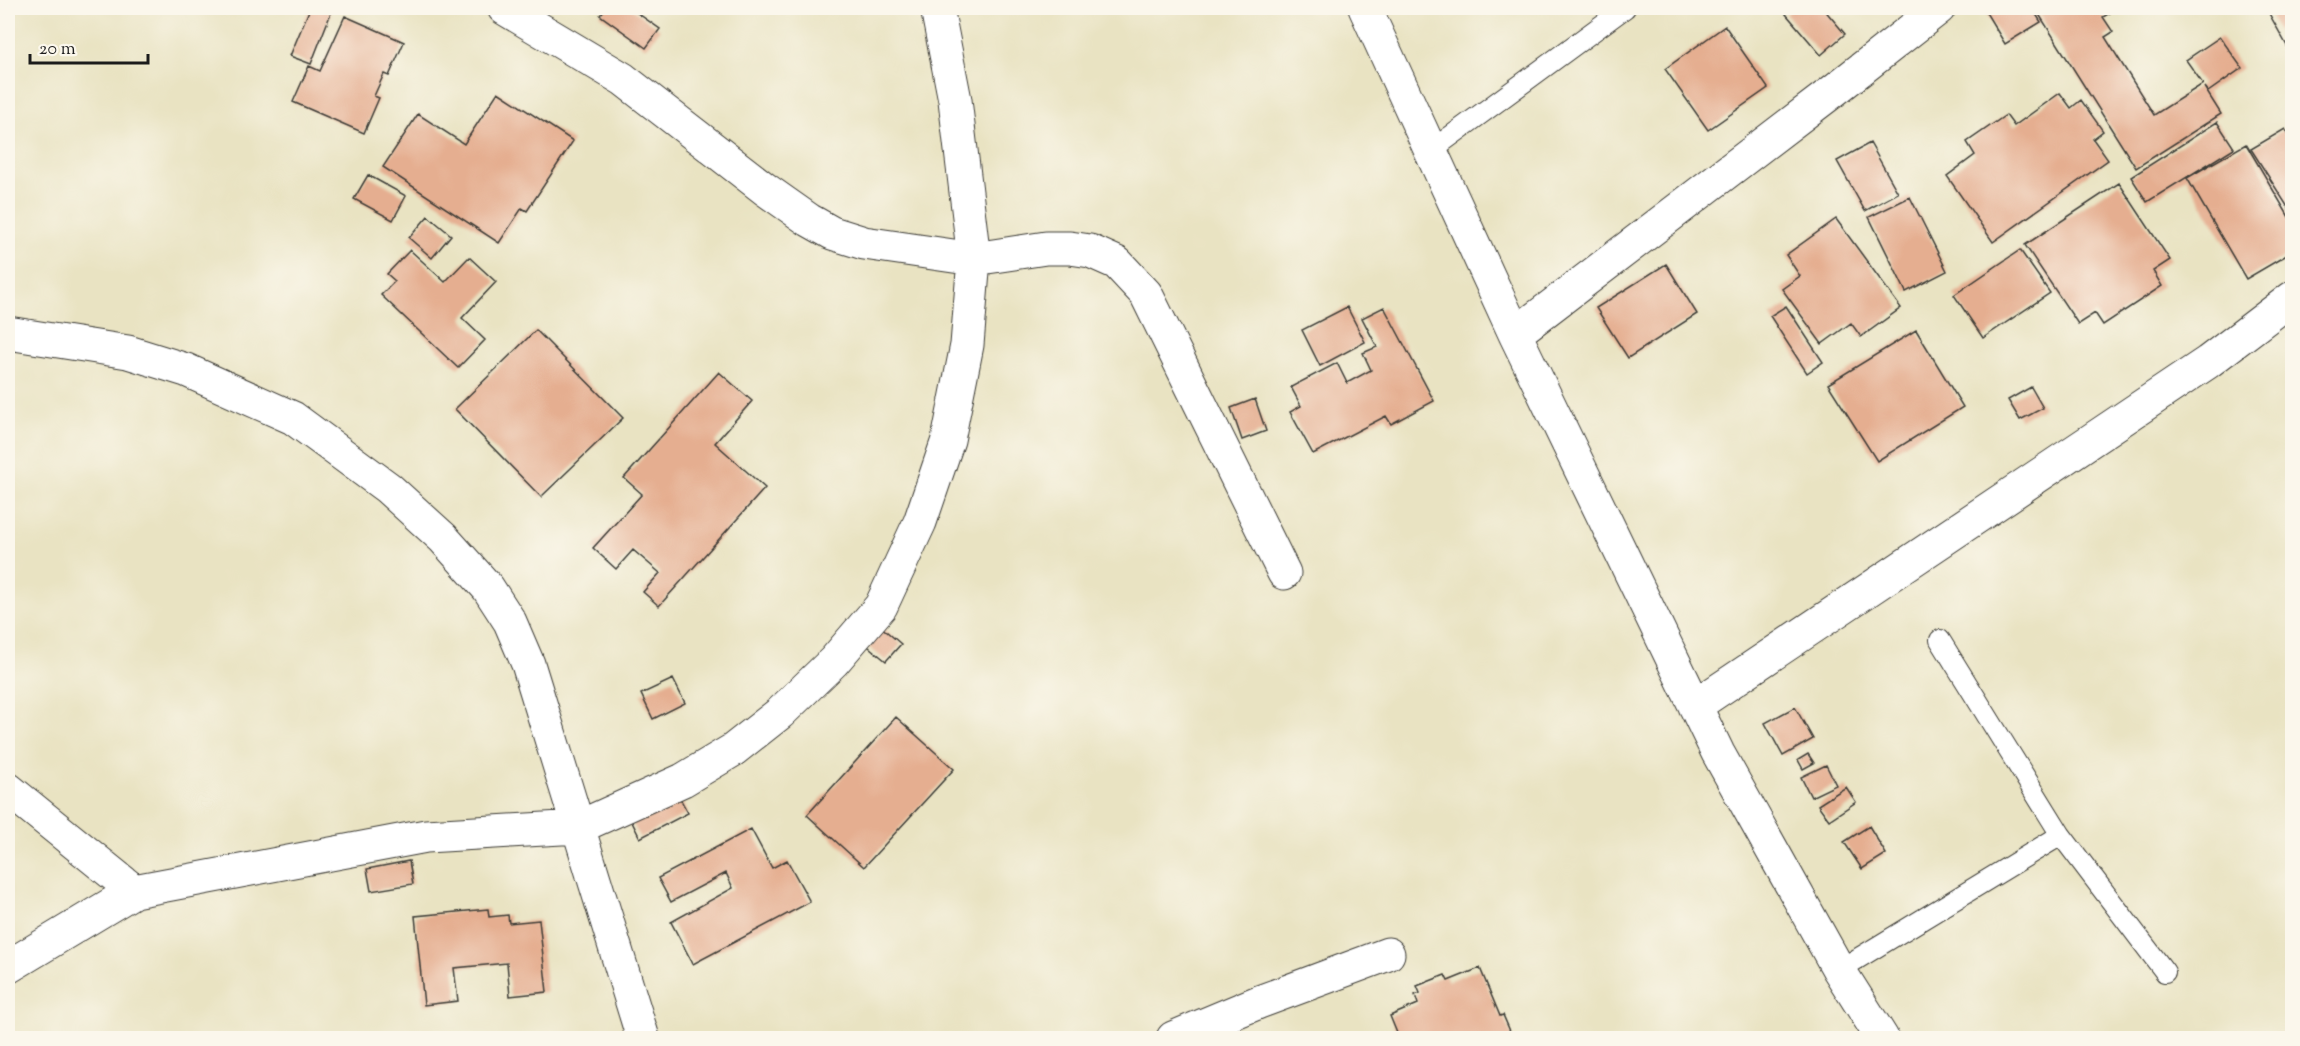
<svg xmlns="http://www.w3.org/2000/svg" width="2300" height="1046" viewBox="0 0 2300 1046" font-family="'Sorts Mill Goudy',serif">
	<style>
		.building { fill: #e5ae90 }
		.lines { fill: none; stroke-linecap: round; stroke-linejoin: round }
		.service-casing { stroke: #3b3a35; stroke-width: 22 }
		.minor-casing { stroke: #3b3a35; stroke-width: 35 }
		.service { stroke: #fff; stroke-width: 20 }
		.minor { stroke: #fff; stroke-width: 33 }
	</style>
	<rect width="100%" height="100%" fill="#fbf7ec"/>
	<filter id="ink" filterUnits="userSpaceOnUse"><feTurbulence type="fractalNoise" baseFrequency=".0167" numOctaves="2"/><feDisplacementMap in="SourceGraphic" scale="12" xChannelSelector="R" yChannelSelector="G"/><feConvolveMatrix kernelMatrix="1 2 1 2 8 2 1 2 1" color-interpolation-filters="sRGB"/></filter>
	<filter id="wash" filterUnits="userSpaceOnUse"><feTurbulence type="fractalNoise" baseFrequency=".008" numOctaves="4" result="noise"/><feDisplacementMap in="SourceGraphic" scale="24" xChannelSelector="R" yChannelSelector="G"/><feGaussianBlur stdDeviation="1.35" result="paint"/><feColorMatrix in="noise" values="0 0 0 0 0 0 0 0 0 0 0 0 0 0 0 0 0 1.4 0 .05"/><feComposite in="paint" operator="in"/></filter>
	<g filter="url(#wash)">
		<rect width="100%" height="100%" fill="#e9e3c2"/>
		<g id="blocks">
			<path class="building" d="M310,8h7l14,5 -20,51 -21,-8z
				M606,8h24l30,21 -14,19 -46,-33z
				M1794,8h29l22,26 -24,21 -35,-41z
				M1990,8h42l9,14 -36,22 -20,-33z
				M2035,8h83l-15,9 10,15 -8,5 49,78 49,-31 -17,-24 34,-23 22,31 -34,24 -4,-5 17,27 -85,54z
				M2266,8h26v47z
				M345,16l59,26 -15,34 -5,-2 -10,22 5,2 -15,35 -71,-31 16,-36 11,5z
				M1725,26l43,62 -60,42 -43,-61z
				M498,92l75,49 -46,70 -5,-3 -23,35 -116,-76 35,-53 46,30z
				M2060,93l11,15 10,-8 22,31 -10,8 15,21 -115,82 -46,-66 28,-21 -8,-13 39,-27 8,11z
				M2217,122l17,26 -87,54 -16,-25z
				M2285,129l7,12v66l-3,2 -38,-60z
				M1870,143l28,50 -33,18 -28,-50z
				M2246,144l46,78v30l-46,27 -59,-101z
				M368,175l38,21 -13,24 -39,-21z
				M2119,183l51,77 -17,11 9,15 -59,39 -8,-12 -17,11 -53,-79z
				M1910,197l37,74 -41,21 -37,-75z
				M428,216l23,19 -19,23 -23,-20z
				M1836,219l65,89 -40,29 -10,-14 -29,21 -40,-55 18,-13 -14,-21z
				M410,250l35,32 24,-25 27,25 -34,36 23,22 -27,28 -77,-73 14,-14 -8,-7z
				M2020,250l30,43 -67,45 -29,-43z
				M1666,264l31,50 -69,44 -32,-50z
				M1786,306l37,56 -16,11 -37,-57z
				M1347,307l18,35 -45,24 -18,-36z
				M1384,307l50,94 -43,23 -5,-8 -73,38 -23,-42 11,-6 -10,-19 46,-24 10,20 24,-13 -8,-17 14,-6 -15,-29z
				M536,330l87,88 -82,79 -86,-88z
				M1916,330l47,77 -86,54 -49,-77z
				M719,372l33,29 -37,42 50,45 -106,118 -16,-14 17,-19 -27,-23 -17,19 -23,-21 49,-54 -18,-16z
				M2031,387l12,21 -23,12 -12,-20z
				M1255,399l11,32 -24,9 -11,-32z
				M879,625l22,19 -15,17 -22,-18z
				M673,679l12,24 -32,16 -12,-25z
				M1795,707l18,32 -30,17 -18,-33z
				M896,717l58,52 -90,98 -57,-52z
				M1808,754l6,9 -11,6 -5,-9z
				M1826,765l10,20 -25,12 -10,-20z
				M1846,787l10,15 -27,18 -11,-15z
				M675,789l13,24 -48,25 -12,-24z
				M1869,826l17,28 -24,15 -18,-27z
				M751,829l21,39 15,-8 23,42 -117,62 -22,-42 62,-34 -7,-15 -55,29 -13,-24z
				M409,861l4,23 -42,7 -4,-22z
				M488,909l1,8 19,-2 1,8 30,-3 8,72 -37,4 -3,-33 -53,5 4,33 -34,4 -9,-89z
				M1480,968l20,48 3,-1 10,23h-114l-9,-22 28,-12 -3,-9 5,-2 -3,-7 28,-11 3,6z"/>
		</g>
	</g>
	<g filter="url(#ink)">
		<use href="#blocks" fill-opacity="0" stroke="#3b3a35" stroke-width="1.5"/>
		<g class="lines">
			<g class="service-casing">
				<path id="service" d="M1429,152l196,-144
					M1940,640l121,195 104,137
					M1839,970l222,-135"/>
			</g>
			<g class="minor-casing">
				<path id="minor" d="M504,8l119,71 142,110 44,31 23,13 32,10 110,16 72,-11h24l20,3 27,12 29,31 138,279
					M1365,8l150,326 203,419 121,217 43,68
					M8,333l120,19 58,18 107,48 95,70 55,50 45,50 22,34 18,42 115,374
					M1515,334l317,-242 107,-84
					M1695,706l513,-344 84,-64
					M8,789l126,102
					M8,967l126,-76 292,-55 153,-9 104,-47 50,-30 47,-37 54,-52 47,-55 39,-84 28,-82 19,-95 7,-86 -19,-159 -18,-92
					M1173,1038l86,-36 129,-48"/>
			</g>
			<use href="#service" class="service"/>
			<use href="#minor" class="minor"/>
		</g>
	</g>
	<rect width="2300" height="1046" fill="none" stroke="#fbf7ec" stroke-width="30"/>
	<path d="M30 54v9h118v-9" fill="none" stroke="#1c1c1c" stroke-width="3"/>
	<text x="39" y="54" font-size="18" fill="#1c1c1c" stroke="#fbf7ec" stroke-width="4.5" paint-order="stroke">20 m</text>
</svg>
